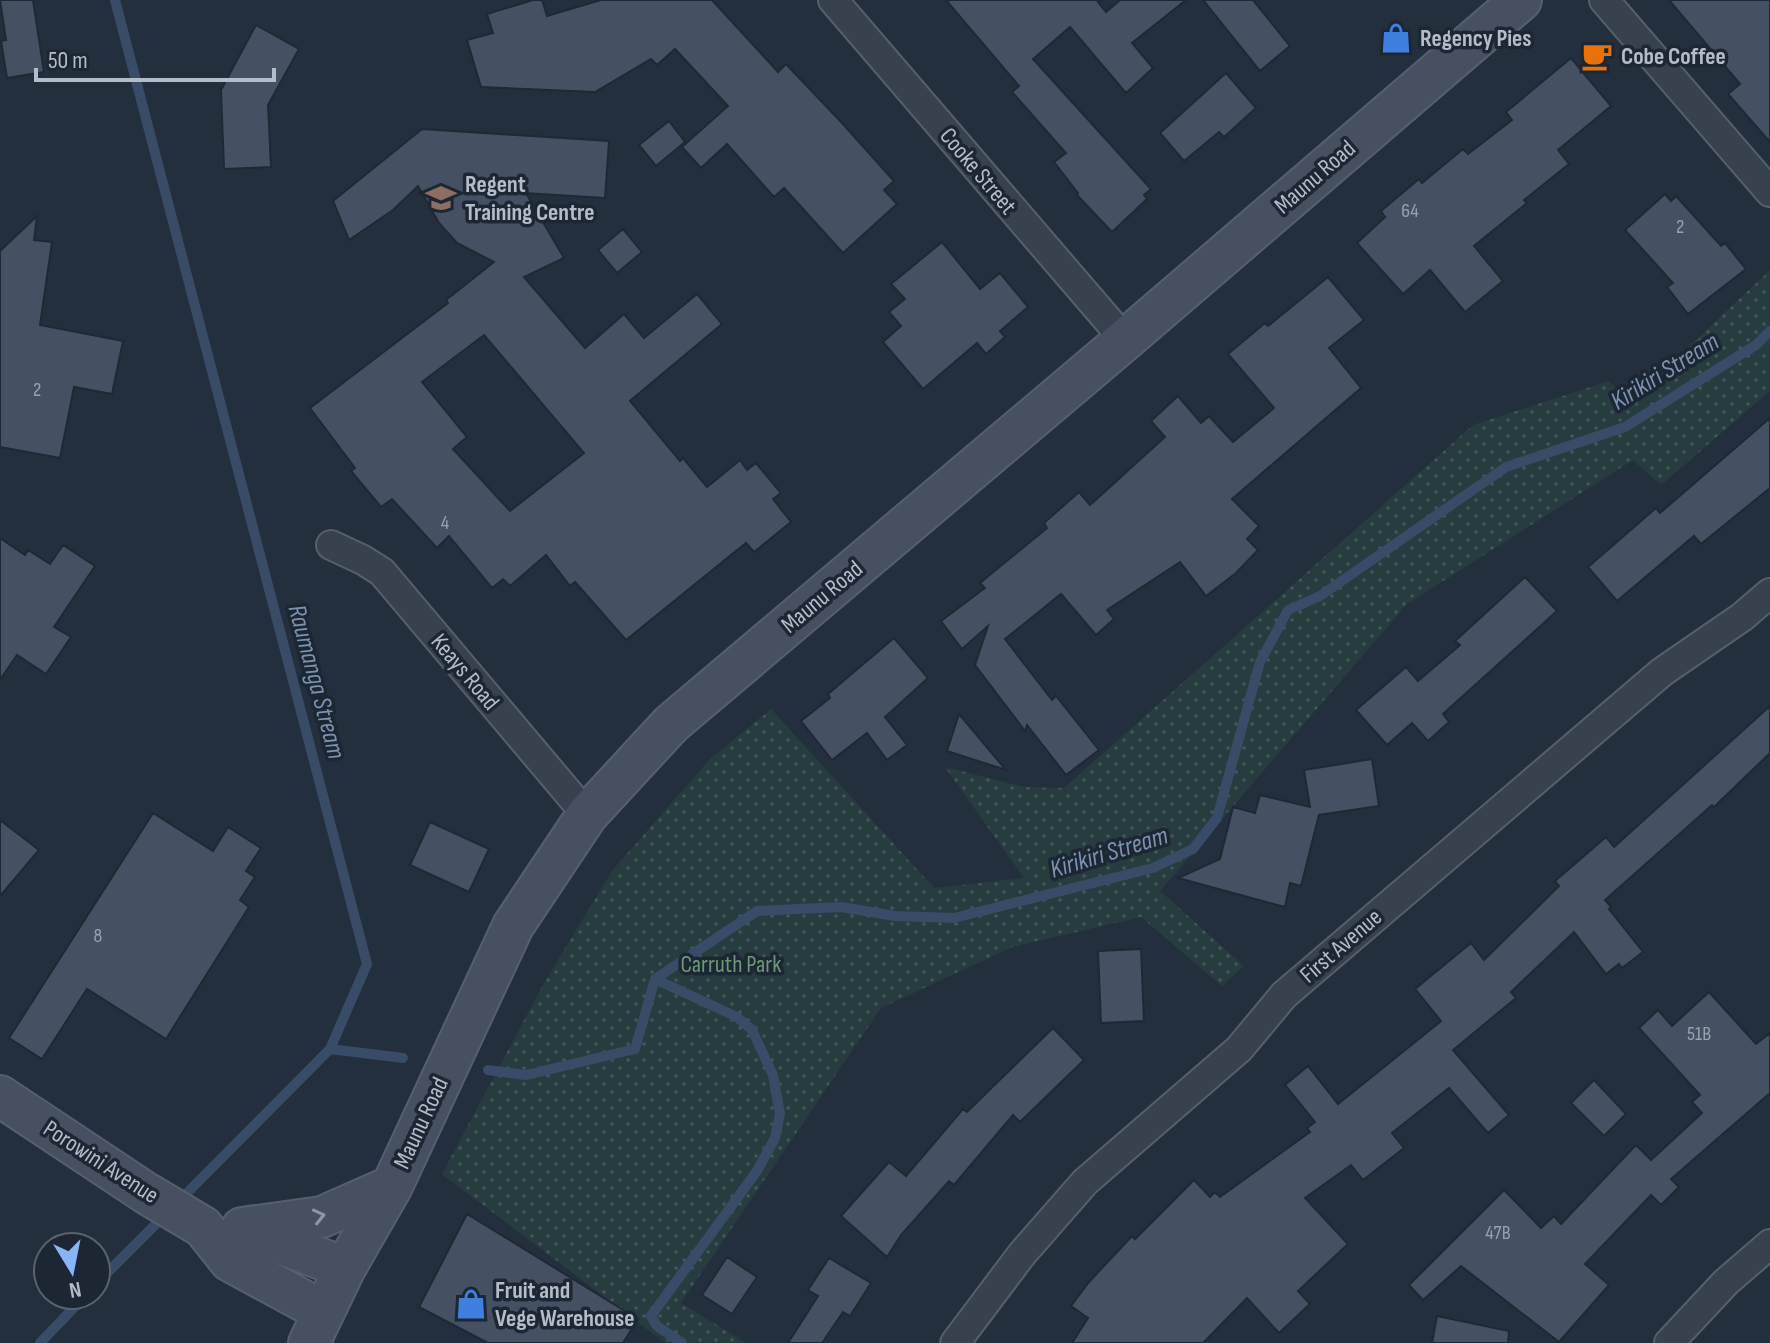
<svg xmlns="http://www.w3.org/2000/svg" width="1770" height="1343" viewBox="0 0 1770 1343" font-family="'Sofia Sans Condensed',sans-serif">
	<style>
		.grass { fill: url(#grass-dots) }
		.lines { fill: none; stroke-linecap: round; stroke-linejoin: round }
		.stream { stroke: #394c67; stroke-width: 10 }
		.building { fill: #455162; stroke: #1f2835; stroke-width: 2; fill-rule: evenodd }
		.street-casing { stroke: #565f6c; stroke-width: 32 }
		.secondary-casing { stroke: #565f6c; stroke-width: 44 }
		.street { stroke: #38414e; stroke-width: 28 }
		.secondary { stroke: #465061; stroke-width: 40 }
		.oneway { stroke: #8e96a5 }
		.labels { text-anchor: middle; dominant-baseline: central; stroke-width: 7; stroke-linejoin: round; paint-order: stroke }
		.number-label { font-size: 20px; fill: #98a1af }
		.poi-label { font-size: 24px; font-weight: bold; fill: #b4bcc9; stroke: #1d2633; text-anchor: start }
		.street-label { font-size: 24px; fill: #b4bcc9; stroke: #1d2633 }
		.park-label { font-size: 24px; fill: #6b9a76; stroke: #1d2633 }
		.water-label { font-size: 26px; font-style: italic; fill: #7c92b1; stroke: #1d2633 }
	</style>
	<defs>
		<pattern id="grass-dots" width="8" height="8" patternUnits="userSpaceOnUse" patternTransform="scale(2)"><rect width="8" height="8" fill="#263c3f"/><path d="M2 2h.1M6 6h.1" fill="none" stroke="#435659" stroke-width="1.8" stroke-linecap="round"/></pattern>
	</defs>
	<rect width="100%" height="100%" fill="#242f3e"/>
	<path class="grass" d="M1770,270v121l-109,94 -28,-25 -226,144 -247,287 84,75 -22,20 -81,-69 -129,30 -131,61 -200,295 65,40h-81l-223,-169 101,-189 69,-114 98,-112 61,-50 163,179 90,-10 -79,-111 79,20 40,1 409,-363 136,-44 20,22z"/>
	<g class="lines">
		<path class="stream" d="M115,0l252,964 -37,85 -153,154
			M655,979l82,38 15,13 21,45 7,39 -5,24 -18,33 -106,145 6,10 25,17
			M330,1049l73,9
			M488,1070l38,5 109,-26 20,-70 102,-68 84,-4 54,9 59,2 199,-50 40,-19 24,-31 43,-156 28,-52 32,-14 186,-129 119,-40 131,-82 14,-14
			M96,1284l70,-70
			M40,1343l46,-48"/>
	</g>
	<path class="building" d="M0,0h33l11,72 -37,6 -6,-37 5,-1z
		M533,0h9l5,16 54,-16h111l66,72 8,-8 56,59 52,58 -10,9 13,14 -54,49 -59,-65 -10,9 -47,-53 -26,24 -19,-21 46,-41 -53,-57 -18,16 -6,-6 -56,33 -114,-5 -14,-47 26,-7 -6,-19z
		M946,0h155l-3,2 8,10 14,-12h66l-54,43 21,25 -27,25 -56,-66 -37,32 118,130 -7,6 3,4 -35,33 -35,-37 1,-2 -24,-31 12,-9 -54,-61 7,-6z
		M1203,0h50l37,46 -30,25z
		M1669,0h101v142l-42,-48 12,-10z
		M256,25l43,24 -31,56 3,62 -47,2 -3,-79z
		M1571,58l40,48 -53,44 11,14 -45,36 3,3 -53,43 29,35 -38,31 -35,-42 -27,24 -46,-51 28,-26 -4,-6 38,-32 3,4 41,-34 5,5 44,-34 -6,-8z
		M1226,73l30,35 -32,29 -5,-5 -35,29 -24,-28z
		M669,121l16,21 -29,24 -17,-21z
		M422,129l187,12 -4,57 -79,-5 38,65 -40,19 61,71 39,-34 20,24 53,-44 25,30 -92,77 50,60 3,-3 24,29 33,-27 7,10 9,-7 25,30 -8,6 18,23 -37,30 -8,-9 -120,97 -51,-58 -5,4 -24,-31 -36,31 -7,-7 -11,9 -43,-52 -12,12 -45,-49 -11,8 -30,-36 4,-3 -45,-60 138,-105 -2,-3 48,-38 -37,-19 -18,-20 -21,-37 -25,24 -44,30 -16,-39zM484,335l100,118 -74,58 -57,-62 14,-12 -45,-55z
		M1665,194l6,7 5,-5 45,50 4,-3 21,26 -58,45 -21,-27 6,-4 -48,-53z
		M37,216l-3,24 18,2 -12,83 83,16 -11,53 -38,-7 -14,71 -60,-11v-196z
		M623,229l19,23 -25,21 -19,-23z
		M942,242l38,47 20,-16 28,34 -28,24 5,6 -19,17 -9,-11 -54,46 -40,-47 18,-16 -12,-14 16,-13 -14,-15z
		M1328,277l36,43 -35,28 32,40 -129,111 27,27 -12,13 11,11 -22,23 -30,23 -26,-34 -73,48 7,9 -18,16 -35,-41 -56,45 47,61 4,-4 43,54 -33,25 -39,-50 -2,6 -50,-66 13,-39 -26,23 -21,-28 44,-33 -5,-5 67,-55 -3,-5 35,-31 11,13 75,-68 -14,-16 27,-25 23,27 8,-7 24,26 41,-34 -46,-54 37,-31 3,3z
		M1770,418v70l-69,56 -7,-8 -77,65 -29,-34 68,-59 4,5z
		M0,538l25,17 3,-5 22,14 13,-19 32,21 -41,61 17,10 -25,37 -29,-19 -17,25z
		M1525,577l32,34 -114,103 6,8 -21,19 -16,-18 -25,22 -31,-35 50,-43 12,14 42,-36 -5,-4z
		M894,638l34,40 -43,39 22,28 -20,15 -20,-27 -35,27 -31,-39 29,-23 -2,-4z
		M1770,706v47l-56,54 -2,-2 -107,95 6,7 -2,2 34,43 -21,16 -3,-4 -13,10 -32,-42 -63,60 5,6 -63,52 56,65 -21,18 -39,-45 -57,45 12,15 -41,32 -12,-15 -46,33 43,46 -50,47 12,13 -31,29 -32,-35 -44,45h-131l16,-25 -17,-12 18,-24 43,-46 3,3 59,-59 16,17 5,-5 5,5 90,-65 -3,-4 8,-6 -30,-37 23,-19 30,38 103,-83 -26,-32 56,-46 13,17 75,-74 -4,-5 51,-44 8,10z
		M959,714l47,56 -59,-19z
		M1372,759l7,47 -60,9 -18,71 -11,-3 -5,24 -107,-29 42,-19 13,-52 22,6 5,-18 50,12 -6,-37z
		M153,813l60,38 15,-24 33,21 -15,23 9,6 -15,23 9,7 -83,132 -79,-50 -45,70 -33,-21z
		M0,820l39,30 -39,46z
		M430,822l59,27 -20,43 -59,-27z
		M1141,949l3,72 -43,2 -3,-72z
		M1709,992l47,52 14,-11v60l-99,86 8,8 -18,18 -10,-10 -66,69 24,21 -50,57 -98,-76 -38,34 -14,-15 95,-95 37,38 13,-12 7,8 75,-79 15,15 51,-47 -10,-11 8,-7 -61,-67 19,-18 14,16z
		M1053,1028l31,32 -64,62 -7,-7 -59,70 -5,-4 -48,54 -14,22 -46,-41 48,-54 17,14 57,-67 4,3z
		M1594,1080l32,34 -22,22 -33,-33z
		M467,1214l171,105 -15,24h-135l-69,-36z
		M727,1257l30,20 -25,37 -30,-19z
		M829,1258l42,25 -21,33 -7,-4 -21,31h-34l30,-47 -10,-6z
		M1437,1316l72,15 -1,12h-76z"/>
	<g class="lines">
		<g class="street-casing">
			<path id="street" d="M833,0l292,340
				M1604,0l166,192
				M331,545l32,15 19,12 205,243
				M955,1343l67,-89 63,-72 154,-133 45,-54 378,-323 80,-55 28,-24
				M1669,1343l57,-61 44,-38"/>
		</g>
		<g class="secondary-casing">
			<path id="secondary" d="M0,1096l146,97 57,34 27,34 94,51
				M242,1228l80,-11 70,-31
				M243,1229l102,39
				M309,1343l36,-75 47,-82 121,-260 74,-111 84,-91 454,-384 396,-340"/>
		</g>
		<use href="#street" class="street"/>
		<use href="#secondary" class="secondary"/>
	</g>
	<defs><path id="oneway-chevron" d="M-2-3.5L2.5 0L-2 3.5" fill="none" stroke-width="1.6" stroke-linecap="round" stroke-linejoin="round" transform="scale(2)"/></defs>
	<use class="oneway" href="#oneway-chevron" transform="translate(319 1216) rotate(-13)"/>
	<defs>
		<g id="shop-bare" transform="scale(2.4)"><path d="M-5-2.5h2.3a2.7 3.5 0 0 1 5.4 0H5L5.5 6h-11ZM-1.5-2.5h3a1.5 2.3 0 0 0-3 0Z" fill="#3f7fe0" stroke="#1d2633" stroke-width="2.5" paint-order="stroke"/></g>
		<g id="cafe-bare" transform="scale(2.4)"><path d="M-5.5-4.5H6V0H3Q3 3.5 0 3.5H-2.5Q-5.5 3.5-5.5 0ZM3-3.2v2h1.7v-2ZM-6 4.5H4V6H-6Z" fill="#e8710a" stroke="#1d2633" stroke-width="2.5" paint-order="stroke"/></g>
		<g id="university-bare" transform="scale(2.4)"><path d="M0-5L7-2L0 1L-7-2ZM-4 1L0 2.5L4 1V4Q0 6-4 4Z" fill="#8d6e63" stroke="#1d2633" stroke-width="2.5" paint-order="stroke"/></g>
	</defs>
	<g fill-rule="evenodd">
		<use href="#shop-bare" x="1396" y="38"/>
		<use href="#cafe-bare" x="1597" y="56"/>
		<use href="#university-bare" x="441" y="198"/>
		<use href="#shop-bare" x="471" y="1304"/>
	</g>
	<g class="labels">
		<g class="number-label">
			<text x="1410" y="211">64</text>
			<text x="1680" y="227">2</text>
			<text x="37" y="390">2</text>
			<text x="445" y="523">4</text>
			<text x="98" y="936">8</text>
			<text x="1699" y="1034">51B</text>
			<text x="1498" y="1233">47B</text>
		</g>
		<g class="poi-label">
			<text x="1420" y="38">Regency Pies</text>
			<text x="1621" y="56">Cobe Coffee</text>
			<text x="465" y="184">Regent<tspan x="465" dy="28">Training Centre</tspan></text>
			<text x="495" y="1290">Fruit and<tspan x="495" dy="28">Vege Warehouse</tspan></text>
		</g>
		<g class="street-label">
			<text transform="translate(978 171) rotate(50)">Cooke Street</text>
			<text transform="translate(1315 177) rotate(-41)">Maunu Road</text>
			<text transform="translate(822 597) rotate(-40)">Maunu Road</text>
			<text transform="translate(465 672) rotate(50)">Keays Road</text>
			<text transform="translate(1341 946) rotate(-41)">First Avenue</text>
			<text transform="translate(421 1123) rotate(-65)">Maunu Road</text>
			<text transform="translate(101 1162) rotate(33)">Porowini Avenue</text>
		</g>
		<g class="park-label">
			<text x="731" y="964">Carruth Park</text>
		</g>
		<g class="water-label">
			<text transform="translate(1665 372) rotate(-32)">Kirikiri Stream</text>
			<text transform="translate(316 682) rotate(75)">Raumanga Stream</text>
			<text transform="translate(1109 853) rotate(-17)">Kirikiri Stream</text>
		</g>
	</g>
	<g transform="translate(72 1271) rotate(170)"><circle r="38" fill="#1d2633" stroke="#59626f" stroke-width="2"/>
	<path d="M0-6L14 30L0 20L-14 30Z" fill="#8ab4f8"/>
	<text y="-12" font-size="22" font-weight="bold" text-anchor="middle" fill="#b4bcc9">N</text>
	</g>
	<path d="M36 68v12h238v-12" fill="none" stroke="#b4bcc9" stroke-width="4"/>
	<text x="48" y="68" font-size="24" fill="#b4bcc9" stroke="#1d2633" stroke-width="6" paint-order="stroke">50 m</text>
</svg>
